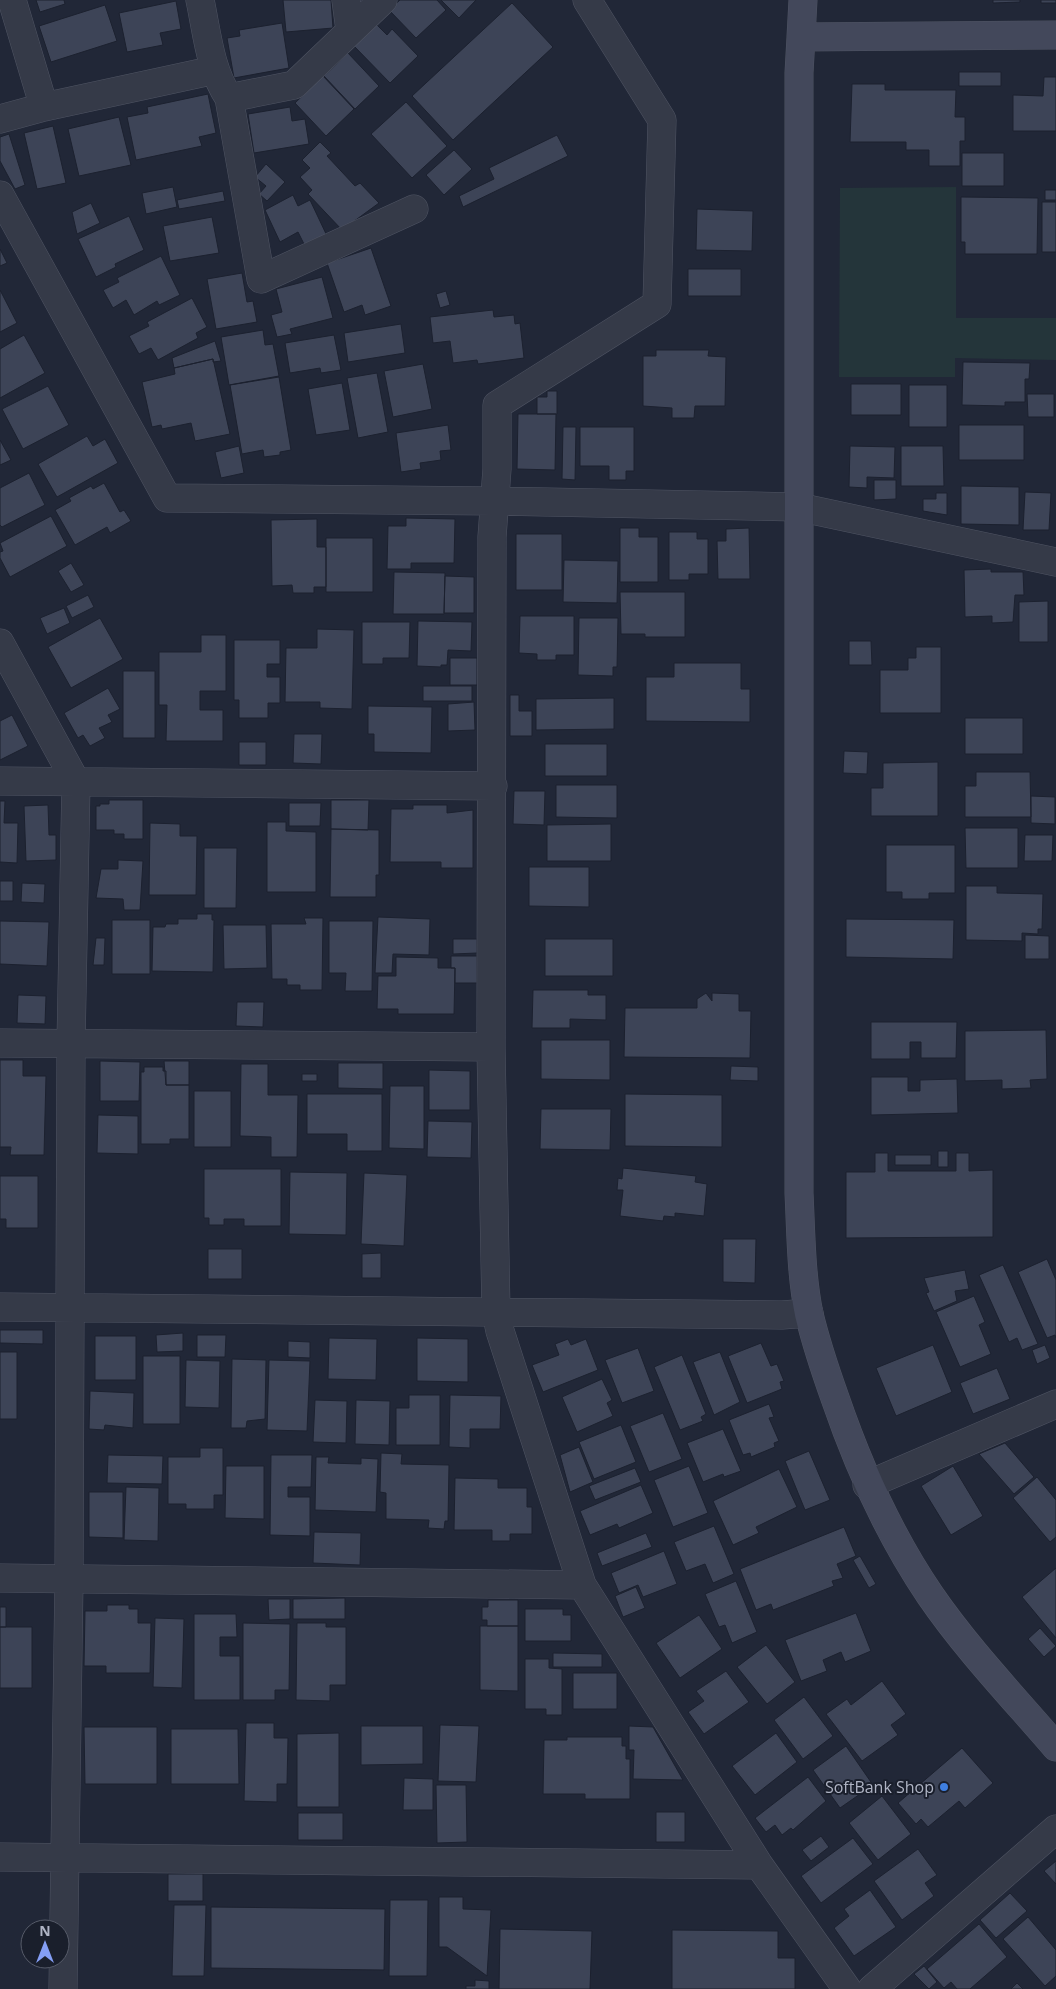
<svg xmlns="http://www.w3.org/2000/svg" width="1056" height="1989" viewBox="0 0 1056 1989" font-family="'Open Sans',sans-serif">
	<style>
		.green { fill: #24353a }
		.building { fill: #3d4457; stroke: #1c212f }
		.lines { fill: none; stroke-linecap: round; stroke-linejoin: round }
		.street-casing { stroke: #4f5463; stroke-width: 29 }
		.secondary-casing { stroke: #4f5463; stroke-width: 29 }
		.street { stroke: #353a48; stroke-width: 28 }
		.secondary { stroke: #43485b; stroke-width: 28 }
		.shop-dot { fill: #3f7fe0; stroke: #1a1f2c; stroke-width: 2 }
		.labels { text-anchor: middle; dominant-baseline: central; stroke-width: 4; stroke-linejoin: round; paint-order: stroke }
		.poi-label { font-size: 16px; fill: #afb4c4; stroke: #1a1f2c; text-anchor: end }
	</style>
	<rect width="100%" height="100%" fill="#212737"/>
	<path class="green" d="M956,187v131h100v42l-101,-2v19h-116l1,-189z"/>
	<path class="building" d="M36,0h28l1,4 -25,8z
		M283,0h48l2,28 -47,4z
		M400,0h37l9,10 -30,28 -27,-28z
		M441,0h35l-17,18z
		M993,0h27v2l-27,1z
		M1041,0h15v3h-15z
		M176,1l5,28 -21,4 3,12 -36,7 -8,-39z
		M512,3l41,44 -100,93 -41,-44z
		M105,5l12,36 -66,21 -12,-36z
		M282,23l7,45 -55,10 -7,-40 13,-2 -1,-6z
		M376,24l11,11 5,-6 26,27 -28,27 -36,-37z
		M348,53l31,33 -24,23 -31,-33z
		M959,72h42v14h-42z
		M323,76l31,33 -28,27 -31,-33z
		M1044,77h12v54h-43v-36l30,1z
		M852,84h33v6h71l-1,27h10v24h-5v25h-31v-16h-23v-8h-56z
		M208,94l8,39 -17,4 3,9 -66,14 -9,-43 21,-4 -1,-6z
		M406,102l41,44 -35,32 -41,-44z
		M290,107l2,14 13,-2 4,25 -55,9 -6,-39z
		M119,117l12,48 -52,11 -11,-47z
		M53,126l13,57 -29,6 -13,-56z
		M9,134l16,51 -10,4 -15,-28v-24z
		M557,135l11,21 -105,51 -4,-11 35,-17 -5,-11z
		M320,142l11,11 -4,3 28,30 5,-3 19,20 -37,27 -34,-36 4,-4 -12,-13 10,-9 -8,-8z
		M454,150l18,19 -28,26 -18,-20z
		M962,153h42v33h-42z
		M266,164l19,18 -18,19 -8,-7 7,-8 -11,-9z
		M173,187l4,20 -31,7 -4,-21z
		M1045,190h11v10h-11z
		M223,191l2,10 -46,8 -2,-9z
		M293,195l5,11 12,-6 18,38 -22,10 -8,-16 -18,10 -15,-32z
		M961,197l77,1 -1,56h-72v-12h-4z
		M1042,202h14v50h-14z
		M91,203l9,20 -23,11 -5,-22z
		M697,209l56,2 -1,40 -56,-1z
		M129,216l15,34 -29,14 1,3 -20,10 -18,-38z
		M212,217l7,36 -49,8 -7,-35z
		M371,248l20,58 -26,9 -3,-10 -18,7 -17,-49z
		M0,249l7,14 -7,3z
		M161,256l19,39 -21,10 -2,-4 -23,14 -8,-15 -13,8 -10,-18 16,-8 -2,-4z
		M688,269h53v27h-53z
		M242,273l5,29 6,-1 4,21 -41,7 -9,-50z
		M322,277l11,41 -43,11 2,5 -15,3 -6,-22 11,-3 -6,-23z
		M0,290l17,33 -17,9z
		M446,291l4,14 -10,3 -4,-14z
		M192,298l15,29 -11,6 2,5 -40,22 -7,-12 -12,6 -10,-18 20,-10 -2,-4z
		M493,310l1,7 20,-2 1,9 5,-1 4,35 -46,6 -1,-4 -24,3 -3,-22 -17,2 -3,-26z
		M401,324l4,29 -57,9 -4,-29z
		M263,330l2,15 8,-1 6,32 -50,9 -8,-48z
		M24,335l21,38 -45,25v-49z
		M334,335l7,35 -20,3 -1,-5 -30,5 -5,-30z
		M215,341l6,20 -8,1v-3l-39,9 -2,-10z
		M656,350h53l-1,6 18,1 -1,49h-30l-1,12h-22v-10l-29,-2v-50h13z
		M213,359l17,75 -35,7 -4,-18 -29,6 -1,-4 -9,2 -10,-45 33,-8 -1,-6z
		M963,362l67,1 -1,16h-4v23h-20v4l-43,-1z
		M423,364l9,45 -39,8 -9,-46z
		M377,373l11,59 -30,6 -11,-60z
		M279,377l12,73 -11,2v3l-16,2 -1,-7 -21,4 -12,-69z
		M342,383l8,47 -34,5 -8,-46z
		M851,384h50v31h-50z
		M909,385h38v42h-38z
		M48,386l21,39 -46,24 -21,-40z
		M547,391h10v23h-20v-17h10z
		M1027,394h27v23h-26z
		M518,414h38l-1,56 -38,-1z
		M448,425l3,25 -11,1 1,9 -21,3 1,6 -20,3 -5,-39z
		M959,425h65v35h-65z
		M563,427h13l-1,53 -13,-1z
		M580,427h54v44h-8v9h-17v-14h-29z
		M87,436l6,10 12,-7 13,24 -61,34 -19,-33z
		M0,440l11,20 -11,5z
		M239,446l5,27 -23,5 -6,-26z
		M850,446l45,1 -1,31 -27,-1v11l-18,-1z
		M901,446h42l1,40h-43z
		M29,473l16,32 -43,22 -2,-2v-37z
		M874,480h22v19l-22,1z
		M104,483l16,29 4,-2 7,11 -21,12 -3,-6 -32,18 -20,-35 16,-9 -2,-3 22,-12 2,3z
		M961,486l58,1v38l-58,-1z
		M1025,492l26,1 -2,37h-26z
		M936,493h11v22l-24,-4v-12h13z
		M51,516l16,30 -57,31 -10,-19v-6l3,-1 -3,-8z
		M406,518l49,1 -1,44h-43v6h-24l1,-43h18z
		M317,519v28h9v40h-12v6h-21l-1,-8 -20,1 -1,-66z
		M620,528h19v9h19v45h-38z
		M749,528l1,51h-32l-1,-38h9v-12z
		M669,532h28v7h11v35h-19v6h-20z
		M516,534h46v56h-46z
		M326,538h47v54h-47z
		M564,560l54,1 -1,42 -54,-1z
		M71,563l13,22 -13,7 -13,-21z
		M991,569v3h32l1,23h-9l-2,27 -21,1v-7l-27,1 -1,-47z
		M394,572l51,1 -1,41h-51z
		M445,576l29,1v36h-30z
		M620,592h65v45h-40v-3h-24z
		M88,595l6,12 -22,11 -6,-12z
		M1048,601v41h-29v-40z
		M64,608l6,15 -23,11 -7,-16z
		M520,616h54v39h-18v5h-19v-6l-18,-1z
		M100,618l23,41 -52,29 -23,-41z
		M579,618h39l-1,49h-4v9l-35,-1z
		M418,621l54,1 -1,29 -23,-1 -1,15h-6v2l-24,-1z
		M362,622h48l-1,36h-26v6h-21z
		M317,629l37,1 -2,79 -32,-1v-6h-35l1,-54h31z
		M201,635h25v56h-26v19h23v31h-57l1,-36h-8v-53h42z
		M234,640h46v24h-13v13h13v26h-12v15h-29v-18h-5z
		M849,641h22l1,24h-23z
		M916,647h25v66h-61v-43h28v-12h8z
		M450,658h27v27h-27z
		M674,663h67v26h9v33l-104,-1v-44h28z
		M123,671h32v67h-32z
		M423,686h49v15h-49z
		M108,688l12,21 -12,6 4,7 -13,6 6,10 -15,8 -7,-11 -5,3 -14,-25z
		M510,695h9v16h13v25h-22z
		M614,698v31l-78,1v-31z
		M474,702l1,28 -27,1v-27z
		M368,706l64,1 -1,46 -57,-1v-18h-6z
		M12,715l16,31 -28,14v-39z
		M965,718h58v36h-58z
		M294,734h28l-1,30 -28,-1z
		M239,742h27v23h-27z
		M545,744h62v32h-62z
		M844,751l24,1 -1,22 -24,-1z
		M938,762v54h-67v-28h12v-25z
		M976,772h54l1,45h-66v-31h11z
		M556,785h61v33l-61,-1z
		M514,791h31l-1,34 -31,-1z
		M1031,796l24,1v27l-24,-1z
		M109,800h34v39h-19v-5h-10v-4h-18v-24h4v-2h9z
		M331,800h38l-1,30 -37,-1z
		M0,801h5l-1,22h14l-1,40 -17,-1z
		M289,803h32l-1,23h-31z
		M48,805l1,30h7v25l-30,1 -2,-55z
		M413,805h34v8l26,-3v58h-32v-6h-51l1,-53h22z
		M267,822h19v9l30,1v60h-49z
		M150,823l30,1v12h17l-1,59h-47z
		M611,824v37h-64v-36z
		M965,828h53v40h-52z
		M331,829l48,1v45h-3v22h-46z
		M1025,835h28l-1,26h-28z
		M886,845h69v48h-26v6h-27v-7h-16z
		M204,848h33l-1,60h-32z
		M118,860l25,1 -3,49h-16l-1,-11 -27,-1 5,-29h17z
		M529,867h60v40l-60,-1z
		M0,881h13v20h-13z
		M22,883l23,1 -1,19 -23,-1z
		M966,886h31v7l46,1 -1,35h-4v5l-16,-1v8l-56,-1z
		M197,914h15v6h2l-1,52 -61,-1 1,-44h12l1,-3h12v-5h19z
		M378,917l52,2 -1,36 -36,-1 -1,19h-17z
		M304,918h19l-1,72h-22v-5h-13v-6h-15l-1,-55h35z
		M846,919l108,1 -1,39 -107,-2z
		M112,920h38v54h-38z
		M0,921l49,1 -2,44 -47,-2z
		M329,921h44l-1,70h-27l1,-18h-17z
		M223,925h43l1,43 -43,1z
		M1025,935l24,1v23h-24z
		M96,938h9l-1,27h-11z
		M453,939h24v14l-24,1z
		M545,939h68v37h-68z
		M451,956h26v27h-22v-15h-4z
		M396,957l42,1v10h17l-1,46h-56v-5h-21l1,-33h18z
		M533,990h55v5h18v25l-36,-1v9h-38z
		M706,993l6,8v-8l27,1v17h12l-1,47 -126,-1 1,-49h72v-9z
		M18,995l28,1 -1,28 -28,-1z
		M237,1002h27l-1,25 -27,-1z
		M871,1022h86l-1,36h-35v-16h-11v17h-39z
		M1046,1030l1,49 -17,1 1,8 -29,1v-9l-37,1v-50z
		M541,1040h69v40l-69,-1z
		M0,1060h23v16h23l-2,79h-34l1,-8h-11z
		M100,1061l40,1 -1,39h-39z
		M164,1061h25v24h-23z
		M338,1063h45v26l-45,-1z
		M241,1064h27v31h30l-1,62h-26v-20l-31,-1z
		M731,1066l27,1v14l-28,-1z
		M144,1067h19v4h3v14h23v54h-19v5h-29v-72h3z
		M429,1070l41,1v39h-41z
		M302,1074h15v7h-15z
		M871,1077h37v14h12v-11l37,-1 1,34 -87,2z
		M390,1086h34v63l-35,-1z
		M194,1091h37v56h-37z
		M307,1094h75v57h-35v-17h-40z
		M625,1094l97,1v52l-97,-1z
		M541,1109h70l-1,41 -70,-1z
		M98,1115l40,1v38l-41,-1z
		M428,1121l44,1 -1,36 -44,-1z
		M938,1151h10v16h-10z
		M875,1153h13v18h68v-18h13v18l24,-1v67l-147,1v-66h29z
		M895,1155h36v10h-36z
		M623,1168l73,8 -1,6 12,2 -3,32 -29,-3v4l-11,-1 -1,5 -43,-5 3,-26h-6l1,-12 4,1z
		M204,1169h77v57h-37v-7h-20v6h-15v-7h-5z
		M290,1172l57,1 -1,62 -57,-1z
		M364,1173l43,2 -3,71 -43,-2z
		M0,1176h38v52h-32v-9h-6z
		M723,1239h33l-1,44 -32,-1z
		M208,1249h34v30h-34z
		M381,1253v25h-19v-24z
		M1047,1259l9,21v58l-1,-3 -8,3 -29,-66z
		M1003,1265l35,79 -16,6 -5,-12 -8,4 -30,-67z
		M965,1270l4,19 -14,2 2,10 -23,10 -8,-18 3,-1 -5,-14z
		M974,1296l11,26 -6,3 12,29 -31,13 -24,-55z
		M0,1330h43v14l-43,-1z
		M183,1333v18l-26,1 -1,-17z
		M197,1335h29l-1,22h-28z
		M95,1336h41v44h-41z
		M329,1338l48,1 -1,41 -48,-1z
		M417,1338l51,1v43l-51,-1z
		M568,1339l3,6 15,-6 12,31 -55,22 -11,-27 27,-10 -4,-11z
		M288,1341l22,1v16l-22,-1z
		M761,1343l10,23 6,-2 7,17 -4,1 2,7 -35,14 -19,-47z
		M933,1345l19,47 -56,24 -20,-48z
		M1045,1345l5,13 -13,6 -5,-14z
		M638,1348l16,43 -32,12 -17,-43z
		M0,1352h17v67h-17z
		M720,1352l20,50 -26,13 -21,-53z
		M682,1355l24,59 -5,3 2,4 -23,9 -26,-63z
		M143,1356h37v68h-37z
		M232,1359l34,1 -1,59 -18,2 -1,7h-15z
		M186,1360l34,1 -1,47 -34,-1z
		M269,1360l41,1 -3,70 -40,-1z
		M997,1368l13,31 -37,15 -13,-31z
		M602,1379l10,21 -5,3 6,13 -36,16 -15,-35z
		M90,1391l44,2 -1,35 -28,-3 -1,5 -15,-1z
		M409,1395h31v50h-44v-37h13z
		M450,1395l51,1 -1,33h-30v19l-21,-1z
		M315,1400l32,1 -1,42 -33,-1z
		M356,1400l34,1 -1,44 -34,-1z
		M769,1404l5,13 -5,1 10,23 -5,2 1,4 -24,10 -1,-4 -7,2 -14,-35z
		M663,1413l19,46 -33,13 -19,-46z
		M621,1425l15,37 -42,17 -15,-37z
		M723,1429l18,42 -17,6 -1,-3 -20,8 -16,-39z
		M1005,1443l29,34 -20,17 -35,-40z
		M579,1447l14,35 -23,10 -10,-37z
		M200,1448h23v47h-9v14h-28v-5h-18v-47h32z
		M809,1451l21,49 -25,10 -20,-49z
		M381,1453l21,1 -1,10 48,1 -1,56h-3l-1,8 -16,-1 1,-8 -43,-1v-26l-6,-1z
		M108,1455l55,1 -1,28 -55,-1z
		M271,1455h41l-1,32h-23v10h22v39l-40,-1z
		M316,1457h13l-1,6 33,1v-6l17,1 -2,53 -61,-2z
		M226,1466h38v53l-39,-1z
		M689,1466l19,47 -35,14 -19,-47z
		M953,1466l30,50 -32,19 -30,-49z
		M635,1468l6,14 -46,18 -6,-14z
		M779,1469l18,38 -41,20 3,6 -26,12 -20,-44z
		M1037,1477l19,23v37l-6,5 -37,-44z
		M455,1478l43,1v9h29v19h5v27h-22v7h-18v-11h-38z
		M641,1485l12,28 -34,15 -2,-4 -27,11 -10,-24z
		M126,1487l33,1 -1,53 -34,-1z
		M89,1492h34v46l-34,-1z
		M714,1526l20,48 -21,9 -8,-19 -19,7 -12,-29z
		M844,1527l12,29 -19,8 6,14 -11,3 2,5 -61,24 -2,-6 -15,6 -16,-41z
		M314,1532l47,1 -1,32 -47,-2z
		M646,1533l6,14 -50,19 -5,-13z
		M664,1551l13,33 -34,13 -5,-12 -19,8 -8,-20z
		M860,1556l16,28 -7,4 -16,-28z
		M1056,1568v70l-34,-41z
		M736,1581l21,51 -25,11 -7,-18 -6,2 -14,-33z
		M636,1587l9,21 -22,9 -8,-21z
		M345,1598v21h-52v-20z
		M268,1599h22v20l-21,1z
		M488,1600h30v26h-31v-6h-5v-13h6z
		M107,1605h22v4h9v14h13l-1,50h-44v-7h-22l1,-55h22z
		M0,1607h6v20h-6z
		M525,1609h38v6h8v26h-46z
		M856,1613l15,38 -26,11 -4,-10 -18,8 4,11 -26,10 -16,-41z
		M194,1614h42l1,23h-17v19h20v44h-46z
		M699,1615l23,34 -42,29 -24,-35z
		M155,1618l29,1 -2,69 -29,-1z
		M243,1623l47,1 -1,66h-14v10h-32z
		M297,1623h29v4h20v58h-16v16l-34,-1z
		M480,1626h38v65l-38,-1z
		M0,1627h32v61h-32z
		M1040,1628l16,18 -12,11 -16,-18z
		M766,1645l29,37 -28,22 -30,-37z
		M553,1653l49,1v13h-49z
		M525,1659h24v9l13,1v46h-16v-6h-21z
		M726,1671l23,31 -45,32 -16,-22 16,-11 -8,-10z
		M573,1673h44v36h-44z
		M882,1681l24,33 -15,11 7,10 -36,26 -36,-47 21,-15 4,6z
		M804,1697l29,39 -30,23 -29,-39z
		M246,1723h28v15h14l-1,46h-10v18l-33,-1z
		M440,1725l39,1 -3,56 -38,-1z
		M361,1726h62v38l-62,1z
		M629,1726l24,1 30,53 -50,-1 1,-29h-5z
		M84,1727h73v57h-72z
		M171,1729h67l1,55h-68z
		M339,1733v74h-42v-73z
		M776,1733l21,29 -42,33 -23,-29z
		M567,1737h55v9h4v13h4v40h-45v-5h-42l1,-54h23z
		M846,1746l27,39 -33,23 -27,-38z
		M962,1748l31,35 -28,25 -6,-7 -31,26 -7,-8 -5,5 -18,-21z
		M808,1777l18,24 -33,29 -2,-2 -9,7 -7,-10 -9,7 -11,-14z
		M404,1778l29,1v31h-30z
		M436,1785h30l1,57 -30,1z
		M882,1796l29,38 -33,26 -29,-37z
		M656,1812h29v30h-29z
		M298,1813h45v27h-45z
		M821,1836l8,11 -18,14 -9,-11z
		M853,1838l20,26 -52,39 -20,-27z
		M918,1849l19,26 -12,8 9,13 -32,24 -28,-39z
		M1056,1861v23l-12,-13z
		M168,1874h35v27h-35z
		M870,1890l26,37 -42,29 -20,-28 15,-12 -5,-7z
		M1010,1893l17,18 -31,27 -16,-18z
		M439,1897h24v12l28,1 -4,66 -40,-29h-8z
		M390,1900h38l-1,76h-38z
		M174,1905h32l-2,71h-32z
		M211,1907l174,2 -1,61 -173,-2z
		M1028,1917l28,33v26l-11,10 -42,-47z
		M979,1924l28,33 -37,32h-13l-6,-7 -7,6 -17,-19z
		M500,1929l92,2 -2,58h-91z
		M672,1930l106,1v27h17v31h-123z
		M924,1966l13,16 -8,7 -15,-15z
		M475,1980l14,1v8h-23v-3h9z
		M1017,1983l6,6h-12z"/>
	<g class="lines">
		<g class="street-casing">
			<path id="street" d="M200,0c7,33 10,70 29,98l32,181 153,-70
				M346,0l4,30
				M587,0l75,120 -5,184 -160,101v64l-5,68 -1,510 5,265 4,19 82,254 177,280 88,124
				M229,98l65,-13 89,-85
				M44,107l171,-37
				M0,119l44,-12 -32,-107
				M0,195l167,303 327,3 304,6 258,55
				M0,643l76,139 -5,262 -2,535 -6,410
				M0,781l493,5
				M0,1043l491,4
				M0,1307l782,8 27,-2
				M867,1485l189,-81
				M0,1578l582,7
				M0,1857l759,8
				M872,1989l184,-160"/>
		</g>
		<g class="secondary-casing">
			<path id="secondary" d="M803,0l-2,37 255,-2
				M801,37l-2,36v1120c2,40 2,82 10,121 7,29 16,56 26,84 24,70 53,135 95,197 37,54 83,102 126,152"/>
		</g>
		<use href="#street" class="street"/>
		<use href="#secondary" class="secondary"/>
	</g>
	<circle class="shop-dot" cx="944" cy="1787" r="5"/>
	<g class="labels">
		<g class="poi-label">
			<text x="934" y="1787">SoftBank Shop</text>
		</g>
	</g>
	<g transform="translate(45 1944)"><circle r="24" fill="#1a1f2c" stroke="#565b69"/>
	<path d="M0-4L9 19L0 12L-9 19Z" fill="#849ef4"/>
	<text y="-8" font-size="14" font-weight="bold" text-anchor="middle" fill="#afb4c4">N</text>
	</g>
</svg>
